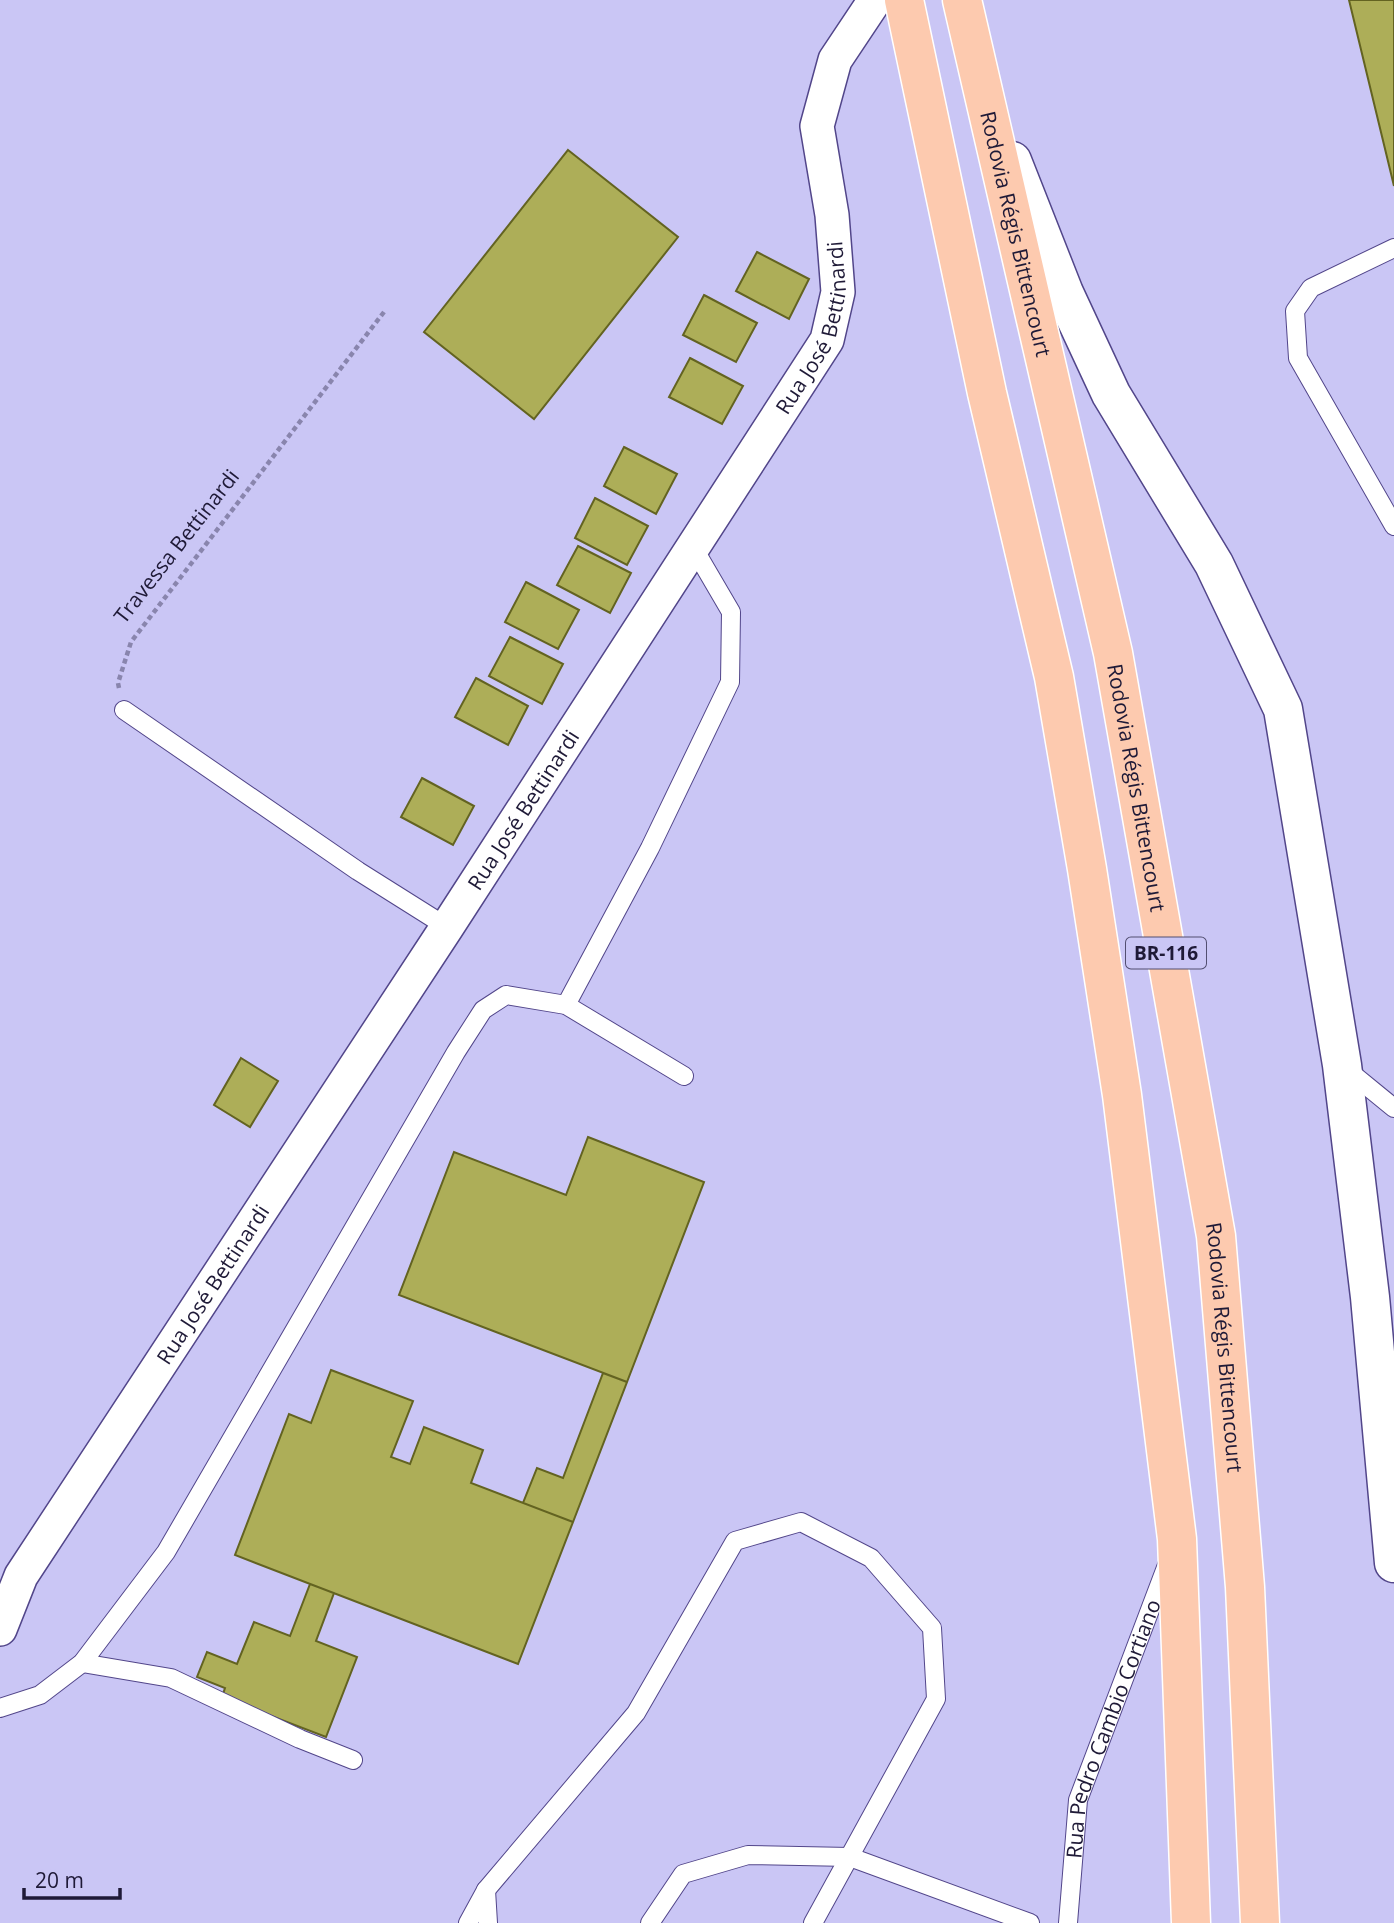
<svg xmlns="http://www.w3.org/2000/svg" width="1394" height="1923" viewBox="0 0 1394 1923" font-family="'Open Sans',sans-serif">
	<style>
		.building { fill: #adae58; stroke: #636321; stroke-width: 2 }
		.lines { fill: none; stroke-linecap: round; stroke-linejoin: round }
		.service-casing { stroke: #52468a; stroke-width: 20 }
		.minor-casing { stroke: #52468a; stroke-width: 36 }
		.secondary-casing { stroke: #52468a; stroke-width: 41 }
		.motorway-casing { stroke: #fff; stroke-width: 41 }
		.path { stroke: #8985ad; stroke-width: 4.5; stroke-dasharray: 5 3.5; stroke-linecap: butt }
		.service { stroke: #fff; stroke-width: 18 }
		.minor { stroke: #fff; stroke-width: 33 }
		.secondary { stroke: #fff; stroke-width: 38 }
		.motorway { stroke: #fdcaaf; stroke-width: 38 }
		.labels { text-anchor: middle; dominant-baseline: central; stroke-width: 6; stroke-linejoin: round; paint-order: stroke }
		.shield { fill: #cac6f5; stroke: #524e70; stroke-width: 2 }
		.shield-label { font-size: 19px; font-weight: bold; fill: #1f1a37 }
		.street-label { font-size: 21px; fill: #1f1a37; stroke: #cac6f5 }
	</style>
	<rect width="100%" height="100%" fill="#cac6f5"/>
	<path class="building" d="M1349,0h45v186z
		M568,150l110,87 -144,182 -110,-87z
		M757,252l52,27 -20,40 -53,-28z
		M704,295l53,28 -21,39 -53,-27z
		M690,358l53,28 -21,38 -53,-27z
		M624,447l53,27 -21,40 -52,-28z
		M595,498l53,28 -21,39 -52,-27z
		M578,546l53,27 -21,40 -53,-28z
		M526,582l53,28 -21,39 -53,-27z
		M510,637l53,27 -21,40 -53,-28z
		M476,678l52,28 -20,39 -53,-28z
		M422,778l52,28 -21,39 -52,-28z
		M241,1058l37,23 -28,46 -36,-22z
		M588,1137l116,45 -77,200 -228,-87 55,-143 112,43z
		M331,1370l82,31 -22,56 19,7 14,-37 59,23 -12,33 102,39 -55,142 -283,-109 54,-141 22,9z
		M603,1373l24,9 -54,140 -50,-19 14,-35 26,10z
		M310,1584l24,9 -18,48 41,16 -31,80 -104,-40 3,-9 -28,-11 10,-25 30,12 17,-42 36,14z"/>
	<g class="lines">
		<g class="service-casing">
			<g id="service">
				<path d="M1394,248l-83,40 -16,23 3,47 96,168"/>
				<path d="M124,710l234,161 89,56"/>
				<path d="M566,1005l84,-157 80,-166 1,-70 -38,-65"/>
				<path d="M1345,1068l49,40"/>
				<path d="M82,1663l89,15 129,61 53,21"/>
				<path d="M0,1708l40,-13 42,-32 84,-111 290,-500 27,-42 23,-15 60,10 118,71"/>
				<path d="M486,1890l2,33"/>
				<path d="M468,1923l18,-33 150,-177 99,-172 66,-19 70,36 61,70 4,71 -123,224"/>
				<path d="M650,1923l33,-49 65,-19 102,2 180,66"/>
				<path id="s1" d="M1068,1923l10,-123 89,-235"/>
			</g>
		</g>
		<g class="minor-casing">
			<g id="minor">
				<path id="s2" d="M0,1629l21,-53 426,-649 380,-587 11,-48 -6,-77 -15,-89 18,-66 40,-60"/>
			</g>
		</g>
		<g class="secondary-casing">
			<path id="secondary" d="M1012,161l52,132 47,101 103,170 69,145 59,356 28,232 24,266"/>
		</g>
		<g class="motorway-casing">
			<g id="motorway">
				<path d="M904,0l83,393 67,284 33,192 35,226 55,444 14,384"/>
				<path id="s3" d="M962,0l151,653 103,583 29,351 15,336"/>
			</g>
		</g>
		<path class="path" d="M119,688l-1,-5 13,-41 253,-330"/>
		<use href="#service" class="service"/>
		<use href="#minor" class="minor"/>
		<use href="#secondary" class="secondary"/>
		<use href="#motorway" class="motorway"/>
	</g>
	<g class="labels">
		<rect class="shield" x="1126" y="937.5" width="80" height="31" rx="5"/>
		<g class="shield-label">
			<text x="1166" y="953">BR-116</text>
		</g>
		<g class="street-label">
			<text stroke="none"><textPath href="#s3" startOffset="240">Rodovia Régis Bittencourt</textPath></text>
			<text stroke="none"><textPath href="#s2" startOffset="1540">Rua José Bettinardi</textPath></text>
			<text transform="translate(176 546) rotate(-52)">Travessa Bettinardi</text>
			<text stroke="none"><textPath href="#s3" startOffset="807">Rodovia Régis Bittencourt</textPath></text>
			<text stroke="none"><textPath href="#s2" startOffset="973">Rua José Bettinardi</textPath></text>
			<text stroke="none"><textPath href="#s2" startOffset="406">Rua José Bettinardi</textPath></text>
			<text stroke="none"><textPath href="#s3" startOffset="1374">Rodovia Régis Bittencourt</textPath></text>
			<text stroke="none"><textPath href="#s1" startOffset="201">Rua Pedro Cambio Cortiano</textPath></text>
		</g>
	</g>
	<path d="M24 1888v10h96v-10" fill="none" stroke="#1f1a37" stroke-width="3.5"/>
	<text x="35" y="1888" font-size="21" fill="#1f1a37" stroke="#cac6f5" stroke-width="5" paint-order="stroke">20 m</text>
</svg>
